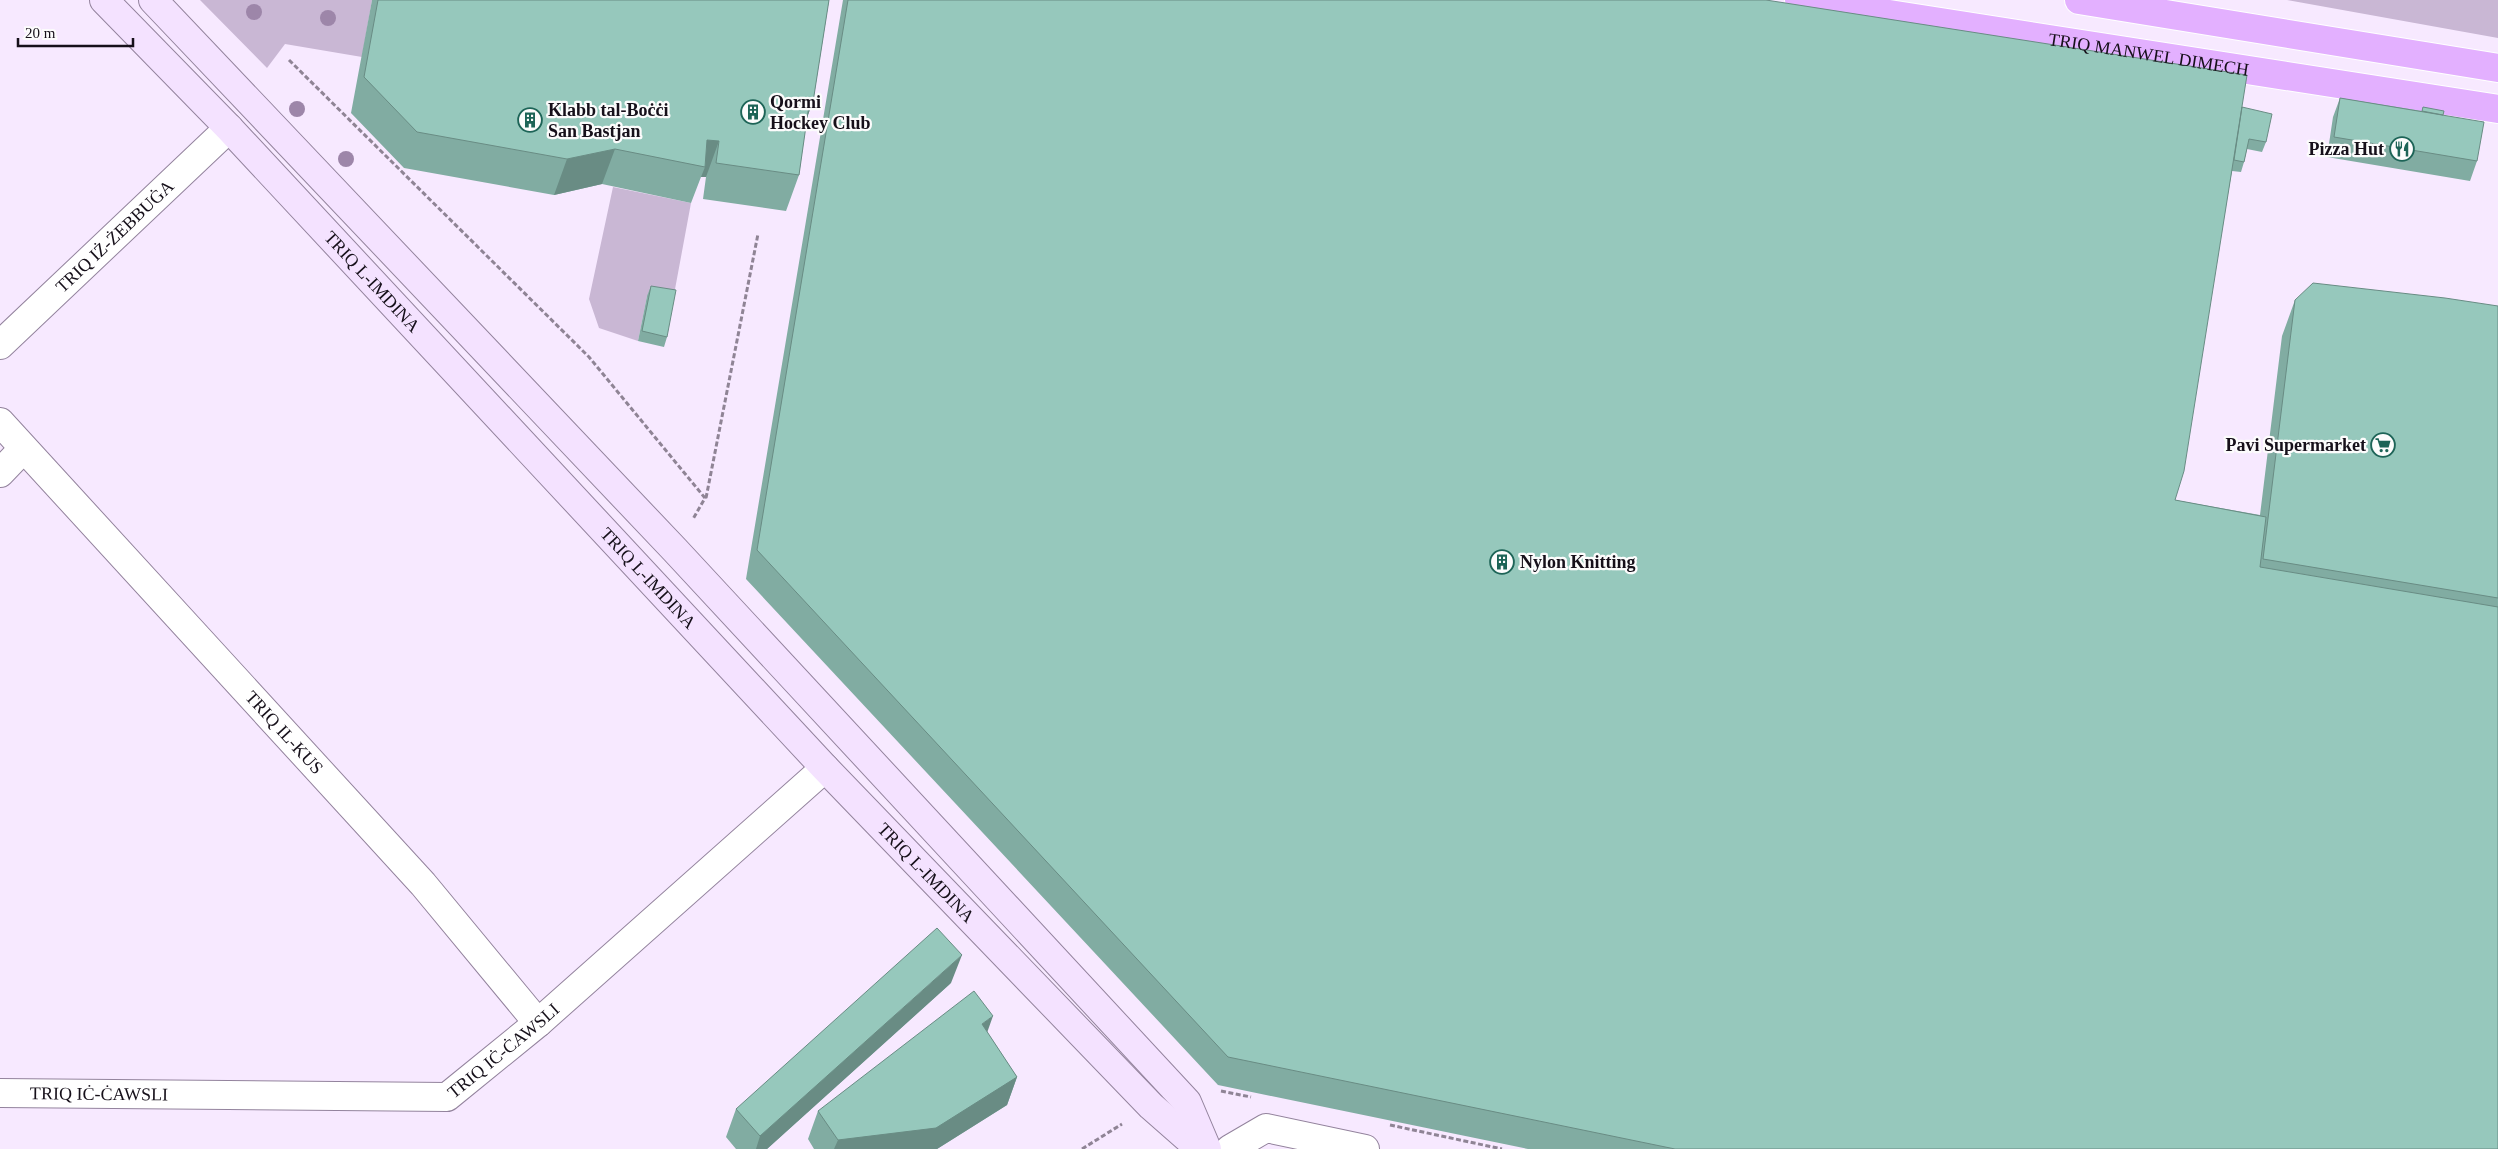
<svg xmlns="http://www.w3.org/2000/svg" width="2498" height="1149" viewBox="0 0 2498 1149" font-family="'Times New Roman',serif">
	<style>
		.green { fill: #c9b7d4 }
		.lines { fill: none; stroke-linecap: round; stroke-linejoin: round }
		.minor-casing { stroke: #93839d; stroke-width: 30 }
		.tertiary-casing { stroke: #93839d; stroke-width: 30 }
		.secondary-casing { stroke: #93839d; stroke-width: 30 }
		.trunk-casing { stroke: #fff; stroke-width: 30 }
		.path { stroke: #8f8495; stroke-width: 3; stroke-dasharray: 5 2.5; stroke-linecap: butt }
		.minor { stroke: #fff; stroke-width: 28 }
		.tertiary { stroke: #fff; stroke-width: 28 }
		.secondary { stroke: #f4e2ff; stroke-width: 28 }
		.trunk { stroke: #e3b0ff; stroke-width: 28 }
		.tree { fill: #9d86a9 }
		.wall { fill: #81aca2 }
		.shaded-wall { fill: #698c84 }
		.building { fill: #96c8bc; stroke: #698c84 }
		.labels { text-anchor: middle; dominant-baseline: central; stroke-width: 4.5; stroke-linejoin: round; paint-order: stroke }
		.street-label { font-size: 18px; fill: #16101a; stroke: #fcfcfc }
		.poi-label { font-size: 18px; font-weight: bold; fill: #16101a; stroke: #fcfcfc; text-anchor: start }
	</style>
	<rect width="100%" height="100%" fill="#f7e9ff"/>
	<path class="green" d="M200,0h172l-10,57 -77,-13 -18,24z
		M2287,0h211v38z
		M613,187l78,16 -18,97 -26,-4 -9,45 -39,-13 -10,-29z"/>
	<g class="lines">
		<g class="minor-casing">
			<g id="minor">
				<path id="s1" d="M0,345l229,-217"/>
				<path id="s2" d="M0,422l423,462 115,139"/>
				<path d="M0,473l23,-24"/>
				<path id="s3" d="M0,1093l447,4 91,-74 287,-255"/>
			</g>
		</g>
		<g class="tertiary-casing">
			<path id="tertiary" d="M1230,1149l36,-21 99,21"/>
		</g>
		<g class="secondary-casing">
			<g id="secondary">
				<path id="s4" d="M104,0l125,128 596,640 326,338 49,43"/>
				<path d="M153,0l522,550 512,552 20,47"/>
			</g>
		</g>
		<g class="trunk-casing">
			<g id="trunk">
				<path id="s5" d="M1799,0l699,109"/>
				<path d="M2079,0l419,68"/>
			</g>
		</g>
		<path class="path" d="M289,60l300,297 116,141 -12,21
			M706,498l52,-264
			M1221,1091l30,6
			M1390,1125l112,24
			M1082,1149l40,-25"/>
		<use href="#minor" class="minor"/>
		<use href="#tertiary" class="tertiary"/>
		<use href="#secondary" class="secondary"/>
		<use href="#trunk" class="trunk"/>
	</g>
	<g class="tree">
		<circle cx="254" cy="12" r="8"/>
		<circle cx="328" cy="18" r="8"/>
		<circle cx="297" cy="109" r="8"/>
		<circle cx="346" cy="159" r="8"/>
	</g>
	<path class="wall" d="M372,0h457l-16,102 -6,15 -8,58 -13,36 -83,-12 3,-22h-5l-10,26 -89,-19 -48,11 -150,-27 -53,-55z
		M843,0h923l476,107 24,35 -4,10 -15,-3 -3,13 -3,10 -9,-1 -57,329 85,15 22,-179 13,-36 203,6v843h-970l-310,-64 -472,-506z
		M2340,98l82,13 1,-4 20,8 34,46 -7,20 -143,-24 6,-40z
		M651,286l16,51 -3,10 -26,-6 9,-45z
		M951,983l-184,166h-31l-10,-12 10,-28z
		M987,1032l30,45 -10,28 -70,44h-123l-6,-10 10,-28z"/>
	<path class="shaded-wall" d="M813,102l-14,36 10,-33z
		M707,140l12,1 -13,36h-5l4,-10z
		M615,149l-13,35 -48,11 13,-36z
		M962,955l-11,28 -184,166h-11l4,-13z
		M993,1016l-10,28 -1,-20z
		M1017,1077l-10,28 -70,44h-103l4,-9z"/>
	<path class="building" d="M378,0h451l-16,102 -4,3 -10,70 -83,-12 3,-22 -12,-1 -2,27 -90,-18 -48,10 -150,-27 -53,-55z
		M848,0h918l481,75 -63,396 -9,29 91,17 -6,50 238,40v542h-823l-447,-92 -471,-507z
		M2340,98l144,24 -7,39 -143,-24z
		M2242,107l30,7 -6,28 -17,-3 -5,23 -10,-2z
		M2423,107l21,4 -1,4 -21,-4z
		M2313,283l132,15 53,8v292l-235,-39 32,-259z
		M651,286l25,4 -9,47 -25,-6z
		M937,928l25,27 -202,181 -24,-27z
		M974,991l19,25 -11,8 35,53 -81,51 -98,12 -20,-29z"/>
	<defs>
		<g id="building-ring" transform="scale(1.25)"><circle r="9.5" fill="#fcfcfc" stroke="#1d6457" stroke-width="1.5"/><path d="M-4-6H4V6H1V3H-1V6H-4ZM-2.5-4.3h1.7v1.8h-1.7ZM.8-4.3h1.7v1.8H.8ZM-2.5-1h1.7V.8h-1.7ZM.8-1h1.7V.8H.8Z" fill="#1d6457"/></g>
		<g id="restaurant-ring" transform="scale(1.25)"><circle r="9.5" fill="#fcfcfc" stroke="#1d6457" stroke-width="1.5"/><path d="M-5-6h1v4h1v-4h1v4h1v-4h1v5L-1.5 .5V6h-2V.5L-5-1ZM5-6V6H3V1.5H1.5Q1.5-4 5-6Z" fill="#1d6457"/></g>
		<g id="supermarket-ring" transform="scale(1.25)"><circle r="9.5" fill="#fcfcfc" stroke="#1d6457" stroke-width="1.5"/><path d="M-6-5.5h2.5l.6 2H6L4.5 2H-2.5L-4.4-4H-6ZM-1.5 3.2a1.3 1.3 0 1 0 .1 0ZM3 3.2a1.3 1.3 0 1 0 .1 0Z" fill="#1d6457"/></g>
	</defs>
	<g fill-rule="evenodd">
		<use href="#building-ring" x="753" y="112"/>
		<use href="#building-ring" x="530" y="120"/>
		<use href="#restaurant-ring" x="2402" y="149"/>
		<use href="#supermarket-ring" x="2383" y="445"/>
		<use href="#building-ring" x="1502" y="562"/>
	</g>
	<g class="labels">
		<g class="street-label">
			<text stroke="none"><textPath href="#s5" startOffset="354">TRIQ MANWEL DIMECH</textPath></text>
			<text stroke="none"><textPath href="#s1" startOffset="158">TRIQ IŻ-ŻEBBUĠA</textPath></text>
			<text stroke="none"><textPath href="#s4" startOffset="389">TRIQ L-IMDINA</textPath></text>
			<text stroke="none"><textPath href="#s4" startOffset="794">TRIQ L-IMDINA</textPath></text>
			<text stroke="none"><textPath href="#s2" startOffset="421">TRIQ IL-KUS</textPath></text>
			<text stroke="none"><textPath href="#s4" startOffset="1199">TRIQ L-IMDINA</textPath></text>
			<text stroke="none"><textPath href="#s3" startOffset="520">TRIQ IĊ-ĊAWSLI</textPath></text>
			<text stroke="none"><textPath href="#s3" startOffset="99">TRIQ IĊ-ĊAWSLI</textPath></text>
		</g>
		<g class="poi-label">
			<text x="770" y="102">Qormi<tspan x="770" dy="21">Hockey Club</tspan></text>
			<text x="548" y="110">Klabb tal-Boċċi<tspan x="548" dy="21">San Bastjan</tspan></text>
			<text x="2384" y="149" text-anchor="end">Pizza Hut</text>
			<text x="2366" y="445" text-anchor="end">Pavi Supermarket</text>
			<text x="1520" y="562">Nylon Knitting</text>
		</g>
	</g>
	<path d="M18 38v8h115v-8" fill="none" stroke="#16101a" stroke-width="2.5"/>
	<text x="25" y="38" font-size="15" fill="#16101a" stroke="#fcfcfc" stroke-width="4" paint-order="stroke">20 m</text>
</svg>
